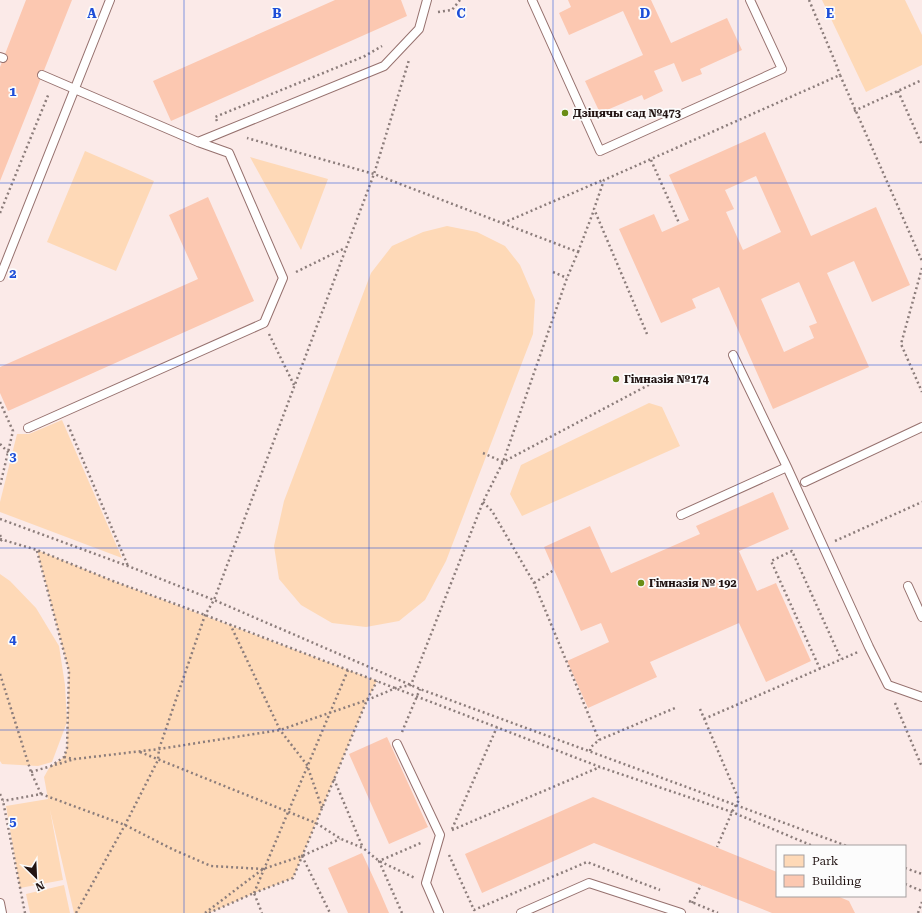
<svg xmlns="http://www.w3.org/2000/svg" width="922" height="913" viewBox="0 0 922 913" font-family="'Roboto Serif',serif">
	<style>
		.green { fill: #fed9b7 }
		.building { fill: #fcc8b1; fill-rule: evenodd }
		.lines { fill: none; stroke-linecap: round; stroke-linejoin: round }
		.lane-casing { stroke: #96716e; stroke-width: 10 }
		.path { stroke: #8c7d7b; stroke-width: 2.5; stroke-dasharray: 2 3; stroke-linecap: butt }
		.lane { stroke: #fff; stroke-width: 8 }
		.grid { fill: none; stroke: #1d4ed8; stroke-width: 1; stroke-opacity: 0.55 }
		.poi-dot { fill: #6a8d16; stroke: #fcfcfc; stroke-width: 1.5 }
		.labels { text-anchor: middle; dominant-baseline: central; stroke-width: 3.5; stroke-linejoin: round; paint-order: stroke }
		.poi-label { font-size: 11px; font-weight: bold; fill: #221413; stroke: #fcfcfc; text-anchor: start }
		.grid-label { font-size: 13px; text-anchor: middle; font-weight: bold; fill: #1d4ed8; stroke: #fcfcfc; stroke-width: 3.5; stroke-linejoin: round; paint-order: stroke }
	</style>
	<rect width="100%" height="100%" fill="#fbeae8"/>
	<path class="green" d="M822,0h83l17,35v30l-56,27z
		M85,151l69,30 -38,90 -69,-29z
		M250,157l78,22 -27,71z
		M447,226l30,6 28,14 15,19 15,35 -2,34 -87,227 -21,39 -26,21 -33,6 -34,-4 -31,-18 -22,-26 -5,-33 10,-45 87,-228 21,-27 31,-14z
		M649,403l13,4 18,39 -158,70 -12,-22 11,-29z
		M62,420l60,138 -122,-46v-10l17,-68h12z
		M37,550l76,31 264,100 -10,19 -74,178 -39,15 -45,20h-135l-24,-103 13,70 -43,8 -14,-82 42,-7 -4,-22 5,-9 15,-11 3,-9 2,-77z
		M0,574l10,7 26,27 23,38 6,39 2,37 -15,40 -14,4 -36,-2 -2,-3z
		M64,885l6,28h-40l-4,-19z"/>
	<path class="building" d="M26,0h46l-72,181v-114z
		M335,0h66l6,16 -236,105 -18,-40z
		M568,0h83l20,43 56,-25 15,32 -42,19 2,5 -20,8 -8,-19 -20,8 9,20 -19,9 -2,-5 -42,18 -15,-32 58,-26 -20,-44 -54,24 -10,-22 12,-6z
		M765,132l46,104 65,-29 34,78 -38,17 -18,-41 -27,12 42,94 -96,42 -54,-122 -27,12 4,9 -35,15 -42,-94 35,-15 8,18 27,-12 -20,-45zM756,176l25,56 -38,18 -17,-38 8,-3 -9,-19zM799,282l18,41 -8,3 5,12 -30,14 -23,-53z
		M208,197l46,104 -246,110 -8,-18v-26l198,-88 -29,-64z
		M773,492l16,37 -50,22 18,40 19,-8 35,78 -45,21 -27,-59 -89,39 7,15 -69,31 -21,-47 42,-19 -8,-19 -20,8 -37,-84 46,-21 21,47 89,-39 -4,-8z
		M387,737l41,90 -39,17 -40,-90z
		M593,797l184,75v24h60l12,5 6,12h-83l-178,-70 -112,50 -17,-39z
		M362,853l18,39 9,21h-41l-20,-45z"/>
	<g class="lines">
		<g class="lane-casing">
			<path id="lane" d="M532,0l68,151 182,-82 -32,-69
				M0,57l3,1
				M198,142l186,-76 35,-37 8,-29
				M0,277l110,-277
				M733,355l54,112 82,180 19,38 34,12
				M28,428l236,-105 19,-45 -54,-125 -31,-11 -156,-67
				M805,482l117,-55
				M681,515l106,-48
				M908,586l14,31
				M397,744l43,91 -14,48 13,30
				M0,903l2,10
				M521,913l68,-30 92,30"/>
		</g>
		<path class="path" d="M809,0l27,64 4,11
			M438,12l14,-2 8,-10
			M898,91l24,54
			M854,111l68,-31
			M217,121l-2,-4 150,-61 17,-10
			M651,160l28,63
			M0,213l49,-120
			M503,223l100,-43
			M578,252l16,-42
			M922,268l-21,76 21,48
			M296,272l49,-24
			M553,272l14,6
			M269,334l25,51
			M647,334l-53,-125 10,-29 236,-105 82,186
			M0,402l13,29 -13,55
			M68,425l60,141
			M0,444l9,9
			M483,453l20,9 155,-82
			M483,502l9,9 42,72 65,157
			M0,519l128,47 86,34 206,89 427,157
			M0,535l2,4 -2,3
			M0,539l37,11 76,31 92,34 395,152 132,45 81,34
			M835,541l87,-39
			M37,551l32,120 -2,77 -3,9 -13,9
			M534,583l20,-13
			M230,624l50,106 27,35 15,43
			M820,669l-49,-108 21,-10 49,108
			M0,674l31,98 10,22 -38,7
			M895,703l27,64
			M700,709l39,91 -7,12 -15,35
			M704,719l154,-67
			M402,732l18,-43
			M590,751l1,-4 8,-7 76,-32
			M140,752l176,71 25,16 22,9 16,13 36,17
			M64,757l10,2
			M31,772l44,-13 84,-10 121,-19 87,-30 29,-12 15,-3 72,-183 20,-40 64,-184 11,-26 -204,-78 -127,-36
			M334,779l29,69
			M0,794l3,7 22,112
			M41,794l84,31 49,25 37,16 52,3
			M452,829l45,-102
			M452,830l148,-63
			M449,855l25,55 113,-48 73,28
			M302,856l28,57
			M905,868l17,6
			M905,884l17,7
			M254,893l39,-15 74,-178 10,-19
			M254,893l94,-223
			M689,901l29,12
			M692,903l9,-18
			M76,913l49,-88 33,-65 1,-11 46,-134 9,-15 160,-426 35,-114
			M205,913l58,-44 39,-13 38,-17
			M209,913l45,-20 8,20
			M402,913l-23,-52 44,-19
			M918,913l4,-11"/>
		<use href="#lane" class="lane"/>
	</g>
	<path class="grid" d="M184,0v913M369,0v913M553,0v913M738,0v913M0,183h922M0,365h922M0,548h922M0,730h922"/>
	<g class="poi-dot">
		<circle cx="565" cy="113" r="4"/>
		<circle cx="616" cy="379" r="4"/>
		<circle cx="641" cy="583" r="4"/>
	</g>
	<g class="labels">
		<g class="poi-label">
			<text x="573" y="113">Дзіцячы сад №473</text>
			<text x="624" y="379">Гімназія №174</text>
			<text x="649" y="583">Гімназія № 192</text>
		</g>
	</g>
	<g class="grid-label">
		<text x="92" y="18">A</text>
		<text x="277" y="18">B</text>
		<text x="461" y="18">C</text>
		<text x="645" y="18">D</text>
		<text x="830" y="18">E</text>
		<text x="13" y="96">1</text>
		<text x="13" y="278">2</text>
		<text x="13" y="461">3</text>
		<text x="13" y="644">4</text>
		<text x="13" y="826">5</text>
	</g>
	<rect x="776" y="845" width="130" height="52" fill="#fcfcfc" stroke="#a59f9f"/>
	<rect x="784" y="855" width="20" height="12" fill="#fed9b7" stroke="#a59f9f"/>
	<text x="812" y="865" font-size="12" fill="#221413">Park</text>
	<rect x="784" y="875" width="20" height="12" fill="#fcc8b1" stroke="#a59f9f"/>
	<text x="812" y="885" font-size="12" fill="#221413">Building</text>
	<g transform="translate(36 877) rotate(156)" stroke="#fcfcfc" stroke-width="3" paint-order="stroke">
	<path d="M0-3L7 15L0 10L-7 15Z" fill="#221413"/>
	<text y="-6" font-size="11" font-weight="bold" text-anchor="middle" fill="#221413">N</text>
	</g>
</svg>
